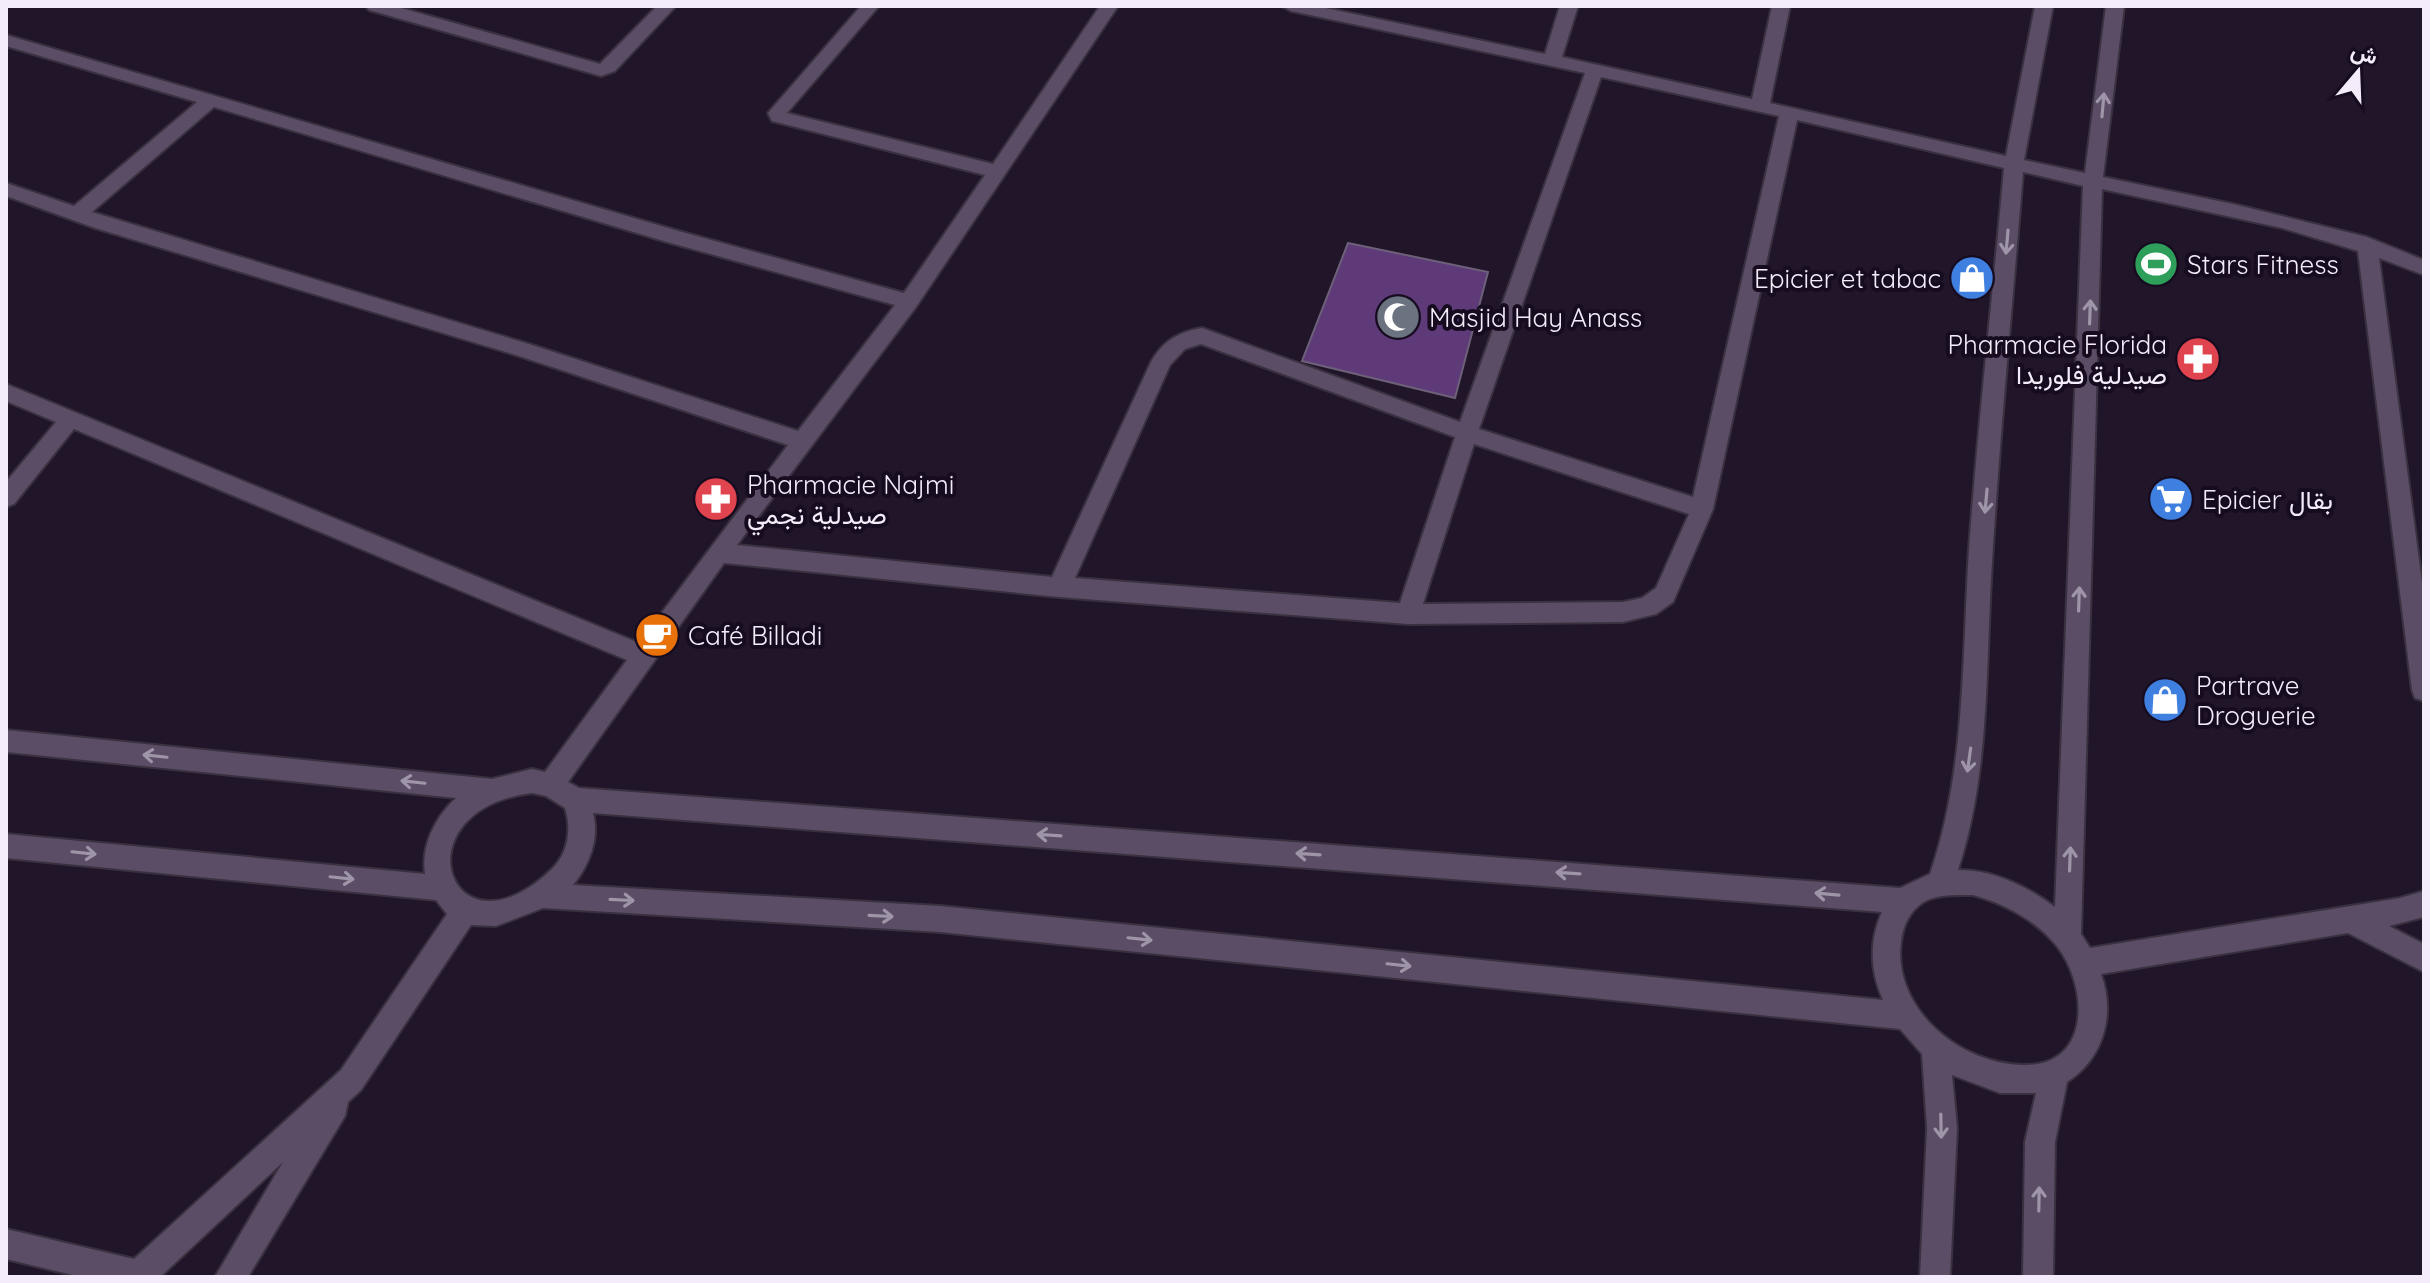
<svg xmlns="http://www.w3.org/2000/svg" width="2430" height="1283" viewBox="0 0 2430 1283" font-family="Quicksand,Vazirmatn,sans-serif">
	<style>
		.building { fill: #5e3a79; stroke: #6d6079; stroke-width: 2 }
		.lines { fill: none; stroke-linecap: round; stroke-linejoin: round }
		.minor-casing { stroke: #393140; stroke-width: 4 }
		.minor { fill: #5a4d65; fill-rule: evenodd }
		.oneway { stroke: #9f95a8 }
		.labels { text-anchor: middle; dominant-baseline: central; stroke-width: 8; stroke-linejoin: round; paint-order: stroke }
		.poi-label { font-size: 26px; fill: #f4ecfb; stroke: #170c1f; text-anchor: start }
	</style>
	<rect width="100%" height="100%" fill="#201529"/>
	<path class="building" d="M1348,243l140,29 -33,126 -153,-37z"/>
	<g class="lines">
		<g class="minor-casing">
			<path id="minor" d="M366,6h28l206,58 57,-58h19l-61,65 -14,5 -232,-66z
				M861,6h18l-92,107 206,51 107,-158h18l-202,301 -179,238 315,32 99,-215c12,-21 27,-30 51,-34l258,94 125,-349 -294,-62 -9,-5h34l229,48 15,-48h18l-16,51 190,42 20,-93h18l-20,97 236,53 29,-150h18l-29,154 61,13 21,-167h18l-21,171 130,27 134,33 57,23v15l-45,-17 45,340v103l-9,-3 -3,-8 -54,-439 -76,-23 -180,-39 -21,745 9,14 310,-50 24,-7v26l-35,9 35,18v28l-76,-39 -247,41c15,41 2,85 -34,108l-12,60 -2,135h-30l2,-135 11,-49h-36l-48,-18 5,53 -7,149h-30l7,-149 -5,-74 -22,-25 -960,-97 -397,-24 -47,18 -25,-1 -110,165 -13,12 -3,14 -97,161h-33l68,-115 -123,115h-79l-75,-18v-30l128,30 207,-189 106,-156 -11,-14 -430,-42v-24l419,40c-4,-28 10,-57 31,-76l-450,-46v-22l486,49 40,-10 13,3 82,-112 -553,-231 -60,75 -8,3v-25l50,-60 -50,-21v-17l633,259 149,-198 -269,-89 -424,-128 -89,-32v-13l68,23 123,-104 -191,-56v-11l669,195 229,63 81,-118 -213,-54 -4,-8zM1601,77l178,39 -86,381 -214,-68zM214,107l453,135 228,63 -97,126 -266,-86 -440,-133zM1797,120l207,48c-11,127 -26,254 -35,381 -7,109 -3,221 -39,325l-30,14 -1321,-100 -11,-6 156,-219 335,34 349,27 215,-2 33,-8 17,-12 40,-93zM2023,172l60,14 -28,721c-27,-20 -63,-38 -97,-37 34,-104 27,-215 35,-324 8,-125 20,-249 30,-374zM1201,344l254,93 -55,166 -325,-25 95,-213 15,-16zM1474,444l215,70 -33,74 -14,10 -19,4 -200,2zM532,793l14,3 19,12c7,22 3,46 -14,62 -102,96 -155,-60 -19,-77zM593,813l1289,99c-13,29 -12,59 1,88l-943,-94 -367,-21c16,-19 27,-47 20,-72zM1973,895c32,9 61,24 83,50 32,39 37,121 -32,120 -63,0 -132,-56 -123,-123 2,-18 11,-36 29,-43 13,-5 29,-4 43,-4z"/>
		</g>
		<use href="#minor" class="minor"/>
	</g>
	<defs><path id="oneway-shaft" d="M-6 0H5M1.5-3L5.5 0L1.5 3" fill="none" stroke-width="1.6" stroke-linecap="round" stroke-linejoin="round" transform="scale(2)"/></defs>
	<g class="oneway">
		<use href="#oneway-shaft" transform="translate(2103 105) rotate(-85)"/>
		<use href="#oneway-shaft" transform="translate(2007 242) rotate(95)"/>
		<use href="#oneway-shaft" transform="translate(2090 312) rotate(-88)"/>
		<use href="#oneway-shaft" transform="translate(1986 501) rotate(95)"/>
		<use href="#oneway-shaft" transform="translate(2079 599) rotate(-88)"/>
		<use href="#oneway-shaft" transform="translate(155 756) rotate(-174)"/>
		<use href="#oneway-shaft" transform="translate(1969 760) rotate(98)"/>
		<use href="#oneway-shaft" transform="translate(413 782) rotate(-174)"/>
		<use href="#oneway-shaft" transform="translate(1049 835) rotate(-176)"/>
		<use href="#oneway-shaft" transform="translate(84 853) rotate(6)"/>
		<use href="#oneway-shaft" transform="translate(1308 854) rotate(-176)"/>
		<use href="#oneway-shaft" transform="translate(2070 859) rotate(-88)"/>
		<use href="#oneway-shaft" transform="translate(1568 873) rotate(-176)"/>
		<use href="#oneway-shaft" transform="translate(342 878) rotate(6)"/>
		<use href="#oneway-shaft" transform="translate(1827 894) rotate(-175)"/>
		<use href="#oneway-shaft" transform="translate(622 900) rotate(3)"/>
		<use href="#oneway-shaft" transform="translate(881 916) rotate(3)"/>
		<use href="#oneway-shaft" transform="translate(1140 939) rotate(6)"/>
		<use href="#oneway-shaft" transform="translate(1399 965) rotate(6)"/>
		<use href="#oneway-shaft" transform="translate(1941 1126) rotate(89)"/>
		<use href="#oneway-shaft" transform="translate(2039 1199) rotate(-89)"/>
	</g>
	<defs>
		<g id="stadium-disc" transform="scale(2.3)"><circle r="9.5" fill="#2e9e5b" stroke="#170c1f"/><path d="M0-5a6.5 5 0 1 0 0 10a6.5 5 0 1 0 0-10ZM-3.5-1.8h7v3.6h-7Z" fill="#fff"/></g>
		<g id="shop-disc" transform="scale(2.3)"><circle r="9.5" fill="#3f7fe0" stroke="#170c1f"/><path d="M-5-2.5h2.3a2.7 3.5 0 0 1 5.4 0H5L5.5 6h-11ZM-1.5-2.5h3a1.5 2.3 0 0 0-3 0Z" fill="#fff"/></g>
		<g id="mosque-disc" transform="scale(2.3)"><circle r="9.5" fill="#6b7280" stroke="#170c1f"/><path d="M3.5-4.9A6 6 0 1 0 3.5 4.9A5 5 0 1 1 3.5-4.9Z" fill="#fff"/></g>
		<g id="pharmacy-disc" transform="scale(2.3)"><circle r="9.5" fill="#e0444e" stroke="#170c1f"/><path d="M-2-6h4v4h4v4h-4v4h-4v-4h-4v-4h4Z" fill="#fff"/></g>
		<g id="supermarket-disc" transform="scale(2.3)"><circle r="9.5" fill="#3f7fe0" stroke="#170c1f"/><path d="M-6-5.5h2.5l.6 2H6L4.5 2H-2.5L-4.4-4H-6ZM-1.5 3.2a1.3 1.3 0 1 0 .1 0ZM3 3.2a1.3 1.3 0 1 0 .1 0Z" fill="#fff"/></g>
		<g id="cafe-disc" transform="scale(2.3)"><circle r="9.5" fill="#e8710a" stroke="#170c1f"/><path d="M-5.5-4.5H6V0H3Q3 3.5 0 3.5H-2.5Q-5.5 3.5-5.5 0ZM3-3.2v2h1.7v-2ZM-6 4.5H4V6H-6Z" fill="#fff"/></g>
	</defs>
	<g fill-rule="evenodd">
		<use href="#stadium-disc" x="2156" y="264"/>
		<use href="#shop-disc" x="1972" y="278"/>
		<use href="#mosque-disc" x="1398" y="317"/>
		<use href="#pharmacy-disc" x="2198" y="359"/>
		<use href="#pharmacy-disc" x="716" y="499"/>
		<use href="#supermarket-disc" x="2171" y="499"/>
		<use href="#cafe-disc" x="657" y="635"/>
		<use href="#shop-disc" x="2165" y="700"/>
	</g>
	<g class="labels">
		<g class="poi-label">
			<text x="2187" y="264">Stars Fitness</text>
			<text x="1941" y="278" text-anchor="end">Epicier et tabac</text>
			<text x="1429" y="317">Masjid Hay Anass</text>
			<text x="2167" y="344" text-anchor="end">Pharmacie Florida<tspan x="2167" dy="30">صيدلية فلوريدا</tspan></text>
			<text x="747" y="484">Pharmacie Najmi<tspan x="747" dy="30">صيدلية نجمي</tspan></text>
			<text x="2202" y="499">Epicier بقال</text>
			<text x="688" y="635">Café Billadi</text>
			<text x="2196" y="685">Partrave<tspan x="2196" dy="30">Droguerie</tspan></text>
		</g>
	</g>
	<rect width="2430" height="1283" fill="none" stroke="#f4ecfb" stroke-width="16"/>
	<g transform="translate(2358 72) rotate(19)" stroke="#170c1f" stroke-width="6" paint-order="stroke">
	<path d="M0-6L14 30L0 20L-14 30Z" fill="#f4ecfb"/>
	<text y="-12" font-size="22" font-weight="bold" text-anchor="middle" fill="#f4ecfb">ش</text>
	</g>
</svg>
